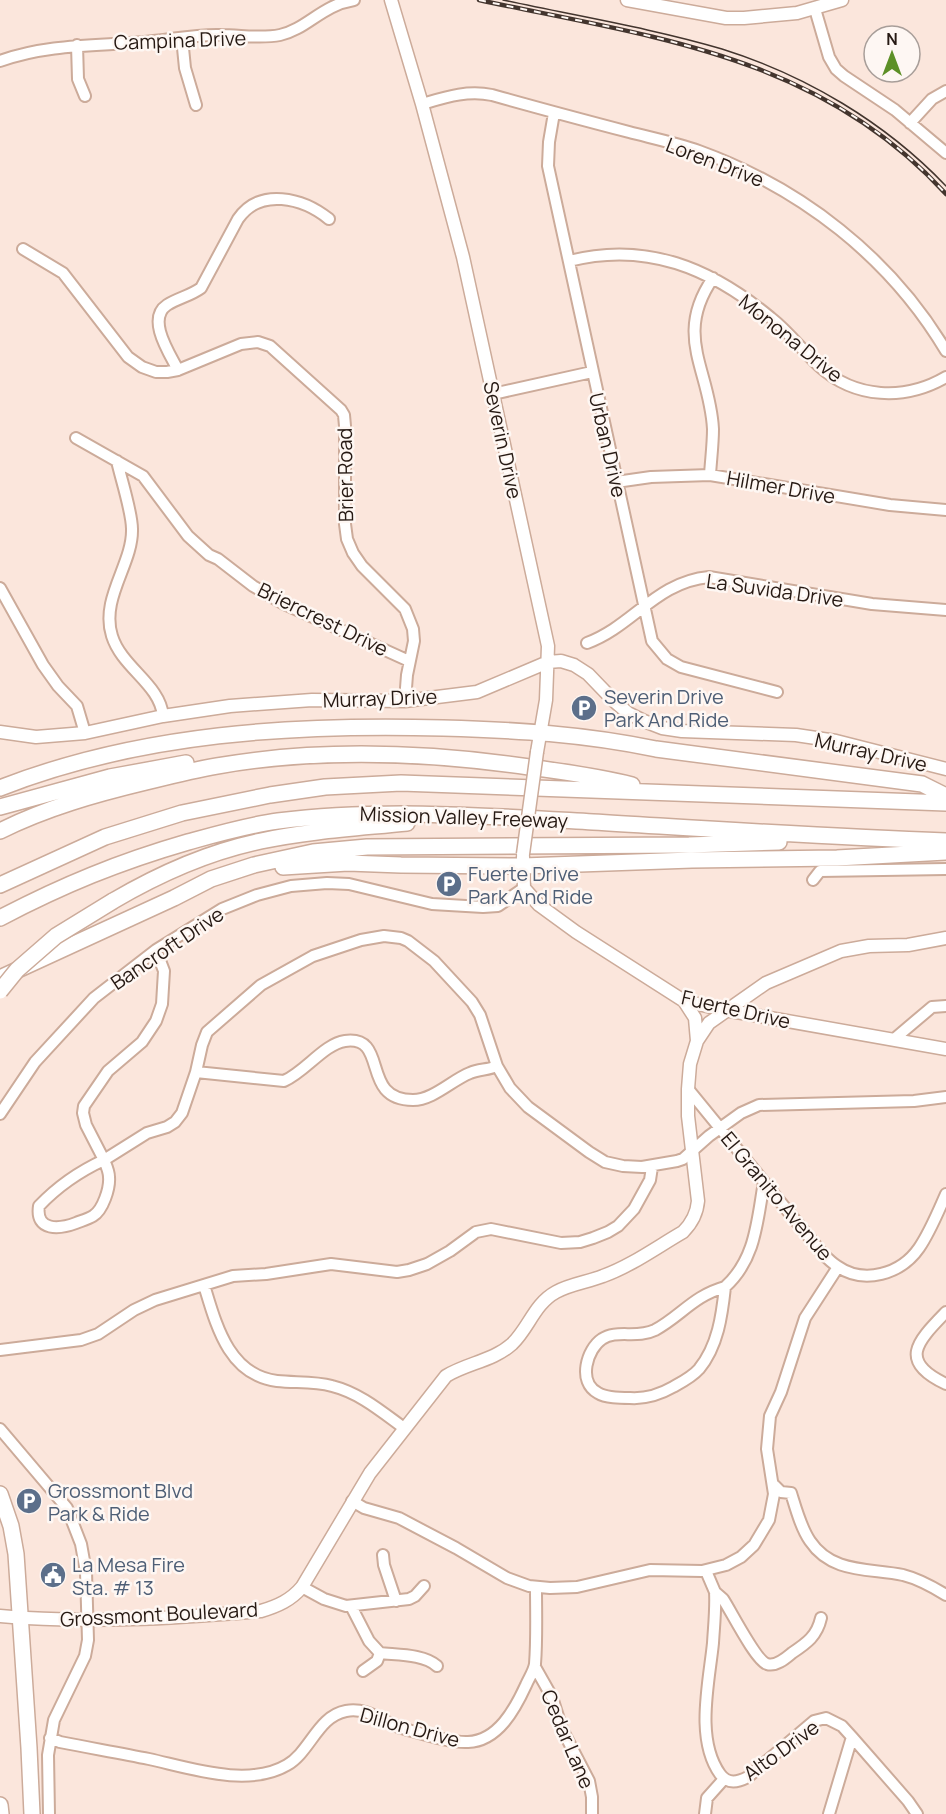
<svg xmlns="http://www.w3.org/2000/svg" width="946" height="1814" viewBox="0 0 946 1814" font-family="Manrope,sans-serif">
	<style>
		.lines { fill: none; stroke-linecap: round; stroke-linejoin: round }
		.minor-casing { stroke: #ccab9a; stroke-width: 14 }
		.major-casing { stroke: #ccab9a; stroke-width: 15 }
		.highway-casing { stroke: #ccab9a; stroke-width: 18 }
		.minor { stroke: #fff; stroke-width: 10 }
		.major { stroke: #fff; stroke-width: 12 }
		.highway { stroke: #fff; stroke-width: 15 }
		.tram { stroke: #43352e; stroke-width: 1.5 }
		.rail-casing { stroke: #43352e; stroke-width: 4.5 }
		.rail { stroke: #fef7f3; stroke-width: 2; stroke-dasharray: 7; stroke-linecap: butt }
		.major-bridge-casing { stroke: #ccab9a; stroke-width: 15; stroke-linecap: butt }
		.highway-bridge-casing { stroke: #ccab9a; stroke-width: 18; stroke-linecap: butt }
		.major-bridge { stroke: #fff; stroke-width: 12 }
		.highway-bridge { stroke: #fff; stroke-width: 15 }
		.labels { text-anchor: middle; dominant-baseline: central; stroke-width: 5; stroke-linejoin: round; paint-order: stroke }
		.street-label { font-size: 20px; fill: #261913; stroke: #fef7f3 }
		.service-label { font-size: 20px; fill: #4e5e75; stroke: #fef7f3; text-anchor: start }
	</style>
	<rect width="100%" height="100%" fill="#fbe6dc"/>
	<g class="lines">
		<g class="minor-casing">
			<path id="minor" d="M815,9l14,48 7,12 8,7 51,34 51,43
				M182,38l3,30 11,37
				M77,45l1,34 7,17
				M0,61c47,-17 95,-15 144,-19 26,-2 51,-8 77,-7 20,0 39,4 59,0 27,-6 42,-30 74,-35
				M422,104c24,-7 45,-14 70,-9 46,13 91,25 137,37 23,6 47,11 70,19 102,37 191,106 247,200
				M554,113l-5,29 -1,24 104,475 15,18 14,8 96,25
				M910,123l22,-24 14,-8
				M23,249l40,24 65,84 14,10 14,5h11l11,-2 63,-26 17,-2 12,4 71,64 3,5 1,11v98l2,15 6,14 9,13 43,43 8,20 1,12 -7,34 -2,26
				M569,261c77,-20 142,7 202,57 18,14 31,32 48,48 36,33 86,35 127,11
				M178,370c-8,-16 -32,-51 -11,-65 11,-7 23,-9 34,-17l37,-69c22,-32 65,-21 91,0
				M493,394l99,-22
				M76,438l67,38 45,60 21,19 9,4 35,27 31,18 125,57
				M117,461c4,18 15,51 15,68 1,35 -32,69 -20,107 10,32 48,48 51,80
				M710,475c1,-16 3,-31 3,-46 -3,-59 -40,-93 0,-151
				M616,482l35,-5 59,-2 180,30 56,5
				M0,588l43,77 15,21 19,20 8,27
				M587,643c46,-17 69,-61 122,-66l163,27 74,6
				M813,880l7,-9 126,-2
				M156,950l8,21 -2,33 -6,17 -14,21 -34,29 -24,35 -1,7 3,12 18,35c-26,12 -46,26 -65,46 -4,26 21,23 37,17 5,-2 12,-4 17,-7 10,-6 17,-28 16,-39 0,-6 -3,-12 -5,-17l43,-27 20,-6 8,-5 7,-9 14,-41 6,-27 5,-13 54,-47 52,-29 48,-16 23,-4 17,2 7,3 26,20 38,41 8,13 17,51 13,22 18,19 61,45 16,10 18,4 19,1 35,-6 6,-2 26,-23 32,-23 18,-8 155,-4 32,-4
				M893,1040l39,-33 14,-1
				M196,1072l88,9c21,-9 40,-37 61,-40 45,-6 14,59 68,59 20,0 39,-20 57,-27 9,-4 18,-3 27,-7
				M688,1089l135,165c4,4 9,9 14,12 27,19 64,8 82,-18 11,-16 19,-36 27,-54
				M0,1114l35,-52 59,-64 62,-48 66,-41 35,-14 34,-9 36,-3 22,1 83,20 51,3 15,-1 26,-18
				M204,1285c12,39 24,90 73,96 18,2 37,0 55,5 28,7 50,26 72,42
				M725,1287c-3,28 -7,59 -26,82 -7,8 -17,13 -26,18 -14,8 -28,12 -43,11 -10,0 -24,0 -32,-5 -21,-11 -11,-44 4,-54 14,-10 35,0 53,-9 26,-14 38,-34 70,-43z
				M725,1287c31,-28 32,-66 39,-105
				M946,1312c-28,29 -49,49 0,72
				M0,1350l81,-10 17,-6 36,-24 21,-10 78,-24 33,-2 65,-10 66,8 12,-2 18,-6 23,-13 26,-19 15,-3 70,14 19,-1 13,-4 15,-6 10,-6 16,-17 16,-29 2,-13
				M0,1429l67,79 14,36 5,28 2,68 -3,16 -31,64 -6,35 1,59
				M774,1485l7,7 10,1c5,16 10,35 19,48 22,33 60,27 93,34 16,4 30,12 43,20
				M352,1501l12,7 35,10 57,30 51,30 22,8 21,2 27,-1 73,-17 52,1 24,-6 15,-8 13,-12 15,-25 5,-26 -7,-45 3,-33 11,-24 24,-74 33,-51
				M383,1555l1,10 12,36
				M706,1571l9,21 8,7c8,12 33,62 44,65 9,3 19,-6 25,-11 15,-10 25,-17 29,-35
				M302,1587l22,12 22,7 63,-7 6,-3 9,-10
				M715,1592c1,16 -1,34 -2,51 -4,40 -18,96 7,131 8,11 18,8 28,3l66,-56 12,-3 16,8 10,11 56,64 9,13
				M351,1606l18,35 11,12c17,2 44,1 57,13
				M535,1667l17,30 10,32 27,52 3,16v17
				M363,1671l14,-10 3,-8
				M50,1738l10,4c30,6 60,11 89,17 41,9 99,29 138,6 23,-13 31,-49 59,-54 22,-4 36,11 55,17 19,5 48,15 67,14 30,-1 47,-33 58,-57 3,-7 8,-14 9,-21 2,-25 1,-52 1,-77
				M705,1814l2,-16 17,-19
				M829,1814l23,-77"/>
		</g>
		<g class="major-casing">
			<path id="major" d="M391,0l31,104 41,153 85,389 -2,54 -9,52
				M627,0l99,18h18l53,-5 45,-13
				M0,732l36,5 49,-4 78,-17 67,-10 82,-6 93,1 72,-9 71,-30 13,-1 13,4 14,9 26,27 14,12 16,8 18,7 20,3 114,4 40,6 110,28
				M523,857l1,31 15,17 37,27 108,69 41,9 221,39
				M684,1001l11,17 2,23
				M0,1616c87,8 175,2 261,-5 17,-5 30,-11 41,-24l68,-114 76,-97c21,-13 47,-15 66,-32 17,-16 22,-40 44,-52 14,-8 32,-10 47,-16 28,-10 54,-29 80,-44 9,-9 14,-19 15,-31l-10,-85v-27l2,-25 7,-23 12,-18 57,-40 75,-32 28,-5 39,-1 38,-7"/>
		</g>
		<g class="highway-casing">
			<path id="highway" d="M0,788c140,-55 295,-64 443,-60 73,2 141,6 213,21l266,35 24,12
				M0,807l110,-30 76,-14
				M0,831c46,-23 96,-37 146,-49 24,-6 47,-12 71,-16 103,-18 209,-14 312,1 35,5 69,9 103,18
				M283,867l65,-4 53,2 122,1 169,-6 145,-2 109,-6
				M0,885l105,-48 77,-24 88,-18 55,-8 76,-4 545,20
				M113,901c46,-27 95,-49 148,-60 47,-10 97,-13 146,-18
				M0,918c63,-33 119,-56 188,-76 29,-8 60,-17 90,-21 102,-13 211,-5 315,1 117,7 235,15 353,19
				M0,978l174,-80 37,-19 43,-14 59,-13 54,-5 322,-2 90,-3
				M0,1494l11,32 5,28 13,194 3,66
				M0,1805l1,9"/>
		</g>
		<use href="#minor" class="minor"/>
		<use href="#major" class="major"/>
		<use href="#highway" class="highway"/>
		<path class="tram" d="M503,0c73,16 148,28 219,49 83,26 163,73 224,137"/>
		<g class="rail-casing">
			<path id="rail" d="M479,0c173,37 340,55 467,194"/>
		</g>
		<use href="#rail" class="rail"/>
		<g class="major-bridge-casing">
			<path id="major-bridge" d="M523,854l14,-102"/>
		</g>
		<g class="highway-bridge-casing">
			<path id="highway-bridge" d="M0,991l17,-21 39,-34 57,-35"/>
		</g>
		<use href="#major-bridge" class="major-bridge"/>
		<use href="#highway-bridge" class="highway-bridge"/>
	</g>
	<defs>
		<g id="parking-disc" transform="scale(1.35)"><circle r="9.5" fill="#5c6f8a" stroke="#fef7f3"/><path d="M-3.5-5.5H1a3.5 3.5 0 0 1 0 7H-1V5.5H-3.5ZM-1-3.4V-.6H.8a1.4 1.4 0 0 0 0-2.8Z" fill="#fff"/></g>
		<g id="civic-disc" transform="scale(1.35)"><circle r="9.5" fill="#5c6f8a" stroke="#fef7f3"/><path d="M-.6-6.5H3V-4.5H.6V-3L4-1V1h2V6H-6V1h2V-1L-.6-3ZM-1.2 2.5V6h2.4V2.5Z" fill="#fff"/></g>
	</defs>
	<g fill-rule="evenodd">
		<use href="#parking-disc" x="584" y="708"/>
		<use href="#parking-disc" x="449" y="884"/>
		<use href="#parking-disc" x="29" y="1501"/>
		<use href="#civic-disc" x="53" y="1575"/>
	</g>
	<g class="labels">
		<g class="street-label">
			<text transform="translate(180 40) rotate(-2)">Campina Drive</text>
			<text transform="translate(715 162) rotate(21)">Loren Drive</text>
			<text transform="translate(791 338) rotate(39)">Monona Drive</text>
			<text transform="translate(503 440) rotate(78)">Severin Drive</text>
			<text transform="translate(608 445) rotate(77)">Urban Drive</text>
			<text transform="translate(345 475) rotate(-91)">Brier Road</text>
			<text transform="translate(781 487) rotate(10)">Hilmer Drive</text>
			<text transform="translate(775 590) rotate(8)">La Suvida Drive</text>
			<text transform="translate(323 619) rotate(26)">Briercrest Drive</text>
			<text transform="translate(380 698) rotate(-2)">Murray Drive</text>
			<text transform="translate(871 752) rotate(13)">Murray Drive</text>
			<text transform="translate(464 817) rotate(2)">Mission Valley Freeway</text>
			<text transform="translate(167 948) rotate(-34)">Bancroft Drive</text>
			<text transform="translate(736 1009) rotate(13)">Fuerte Drive</text>
			<text transform="translate(777 1196) rotate(50)">El Granito Avenue</text>
			<text transform="translate(159 1614) rotate(-3)">Grossmont Boulevard</text>
			<text transform="translate(410 1727) rotate(15)">Dillon Drive</text>
			<text transform="translate(568 1739) rotate(67)">Cedar Lane</text>
			<text transform="translate(781 1750) rotate(-36)">Alto Drive</text>
		</g>
		<g class="service-label">
			<text x="604" y="696">Severin Drive<tspan x="604" dy="23">Park And Ride</tspan></text>
			<text x="468" y="873">Fuerte Drive<tspan x="468" dy="23">Park And Ride</tspan></text>
			<text x="48" y="1490">Grossmont Blvd<tspan x="48" dy="23">Park &amp; Ride</tspan></text>
			<text x="72" y="1564">La Mesa Fire<tspan x="72" dy="23">Sta. # 13</tspan></text>
		</g>
	</g>
	<g transform="translate(892 54)"><circle r="28" fill="#fef7f3" stroke="#a89e99" stroke-width="1.5"/>
	<path d="M0-4.5L10 22L0 15L-10 22Z" fill="#5d9027"/>
	<text y="-9" font-size="16" font-weight="bold" text-anchor="middle" fill="#261913">N</text>
	</g>
</svg>
